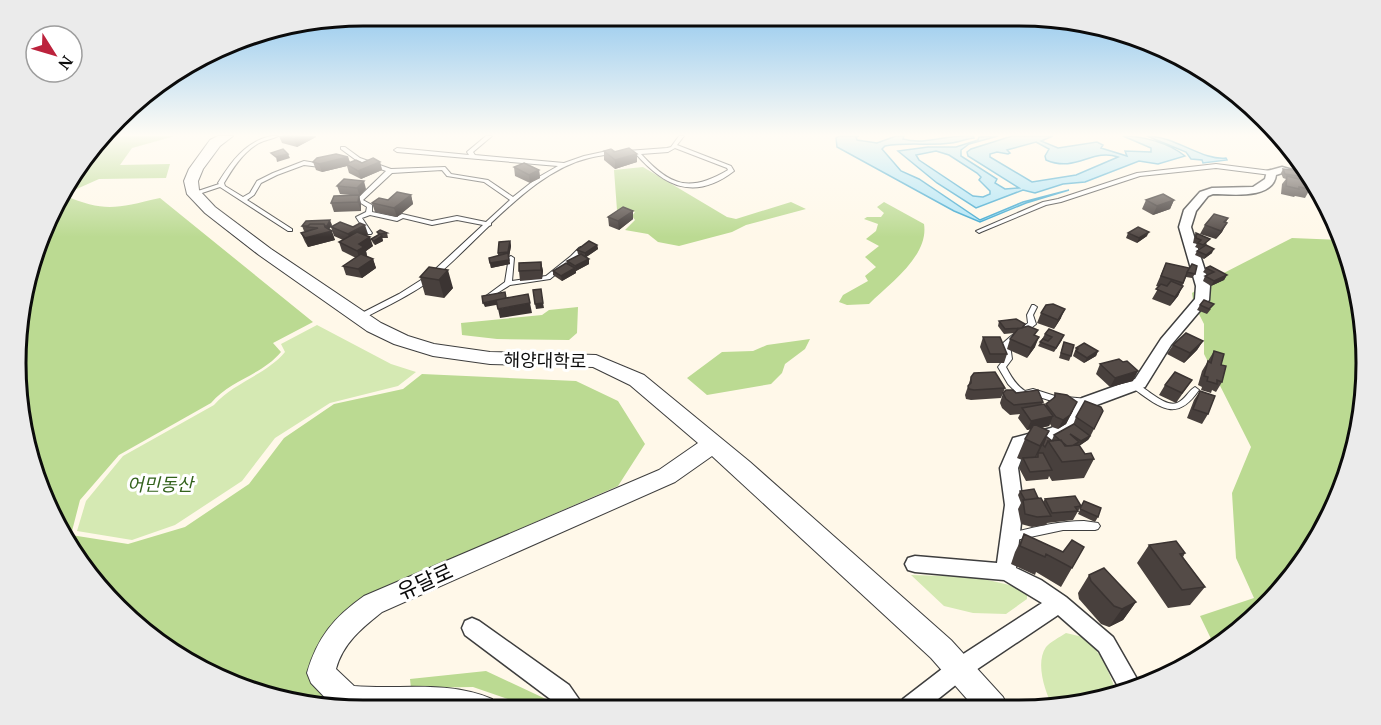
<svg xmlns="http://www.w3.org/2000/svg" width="1381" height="725" viewBox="0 0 1381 725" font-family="'PT Serif','Noto Sans KR',serif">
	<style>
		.green { fill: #d5e9b3 }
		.forest { fill: #bbda92 }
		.water { fill: #ade4f7; stroke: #34a3ce; stroke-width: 1.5; fill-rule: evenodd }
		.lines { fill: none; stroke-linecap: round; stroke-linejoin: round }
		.service-casing { stroke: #3e3e3e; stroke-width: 2 }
		.minor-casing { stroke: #3e3e3e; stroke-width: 3 }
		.tertiary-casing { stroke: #3e3e3e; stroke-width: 2 }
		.service { fill: #fff; fill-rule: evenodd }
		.minor { fill: #fff; fill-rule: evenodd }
		.tertiary { fill: #fff; fill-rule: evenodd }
		.wall { fill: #48403d }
		.shaded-wall { fill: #3b3432 }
		.building { fill: #544b47; stroke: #3b3432; stroke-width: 1.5 }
		.labels { text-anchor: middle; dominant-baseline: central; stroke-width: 6; stroke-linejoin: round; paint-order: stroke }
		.street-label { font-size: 18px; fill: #0b0b0b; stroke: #fff }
		.park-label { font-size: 18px; font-style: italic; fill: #33621c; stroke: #fff }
		.near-street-label { font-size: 21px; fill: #0b0b0b; stroke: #fff }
		.rim { fill: none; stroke: #0b0b0b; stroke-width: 3 }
	</style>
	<rect width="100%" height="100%" fill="#fff8e9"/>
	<path class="green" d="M317,325l74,39 25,8 -18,14 -68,17 -55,35 -33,43 -67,44 -43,15 -55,-9 9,-30 37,-45 91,-51c20,-23 52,-30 71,-53l-4,-8z
		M911,575l64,2 52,12v10l-21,15 -33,-1 -29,-7z
		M1066,633l21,5 17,23 13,32 -53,14h-11c-8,-15 -18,-44 -7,-60 4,-5 14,-10 20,-14z"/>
	<path class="forest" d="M105,136h70l-43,12 -12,17 50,-1 -4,14 -67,1 -36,16c43,18 53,13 97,3l153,124 -40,21 8,9c-19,23 -51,28 -70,51l-92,52 -39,45 -9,35 57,9 57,-17 64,-43 35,-46 50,-34 69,-15 19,-15 154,7 42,20 27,43 -27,42 -186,81 -87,48 -31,37c1,22 2,40 19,55l-125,-33 -107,-82 -59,-96 -26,-110 11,-113 46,-103z
		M643,167l84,50 9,2 55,-17 15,7 -60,16 -14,7 -53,14 -21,-4 -10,-8 -23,-4 10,-10 -3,-4 3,-4 -14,-3 -4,1 -3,-40z
		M884,202l40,22c5,32 -34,59 -55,80l-22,1 -8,-3 4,-7 25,-14 -3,-5 11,-9 -11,-10 14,-11 -13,-7 10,-8 2,-7 -14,-5 3,-2h14l3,-4 -7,-6z
		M1292,238l49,2 7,11 17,135 -35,131 -50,74 -50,47 -15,9 -15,-31 54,-18 -18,-40 -4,-65 19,-46 -47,-93v-30l-5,-10 4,-7 -10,-7 -1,-7 24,-16z
		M578,307l-1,26 -8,7 -72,-1 -35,-4 -1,-12 81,-8 7,-5z
		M810,339l-5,10 -20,15 -3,9 -11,11 -64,11 -20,-17 35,-26 31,-1 14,-6z
		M486,671l62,29 6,9h-17l-64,-22 -62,1 -1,-9z"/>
	<path class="water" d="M839,136h20l-3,1 1,3 20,3 19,-7h8l-1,3c23,7 47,-6 70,-3l1,2c-8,1 -15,4 -23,5 -22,3 -44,-1 -66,3l-3,3 19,22 18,8 61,41 43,-18 46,-12 -43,13 -46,19 -26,-11 -117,-64 -1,-9z
		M998,136l-29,8 -8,6v6l36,23 -2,4 10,6 14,-1 -51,-32 -1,-4 4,-3 41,-13h41l-12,5 17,7 39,-6 6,3 -2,3 26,8 -2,-5 26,1v-4l-28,-12c20,0 46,7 62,20l-27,8 -19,-3 -54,21 -22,2 -28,9 -12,-3 -47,18 -39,-25 -39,-32 30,-4h28l22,-7 1,-3zM1036,142l13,7 -4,7 1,4c30,13 46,-12 72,-3l-42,18 -44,7 -42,-25v-3l7,-2 11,2 2,-1 -3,-3zM936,151l13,4 28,18 4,4 -2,3 11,11v3l-7,3 -10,-1 -54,-36 -3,-5z
		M1147,136c28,0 56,25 79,22l1,2 -24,3 -1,-3 -11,-1 -5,-7z"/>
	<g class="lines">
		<g class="service-casing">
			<path id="service" d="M271,136h7c-6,3 -13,4 -19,7 -16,9 -26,25 -35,40l1,3 18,11 7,-4 7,-12 16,-8 31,-12 18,3v2l-2,1 -16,-2 -27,10 -16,8 -7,12 -7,5 45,29v2h-4l-68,-44 -24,8h-4v-2l27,-9 -1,-1c13,-21 27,-41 53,-47z
				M486,136h6l-19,16 2,3 89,8 20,-7 28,-6 3,2 -3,2c-8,1 -16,2 -23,4 -38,9 -70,39 -98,65v2l-2,1c-18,17 -35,35 -54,51 -22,17 -48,29 -73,42h-4l-2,-2 2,-2 41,-21 30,-19 54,-50 -26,-5 -25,5 -29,-7 -6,3 -27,-6 -8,3 10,15 -1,1h-4l-11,-17 10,-5 1,-5 -11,-7 30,-29 -30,-11 -15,-11v-2h4l15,11 31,11 54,-2 6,7 37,6 25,17 24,-19 21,-12 -161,-14 -3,-2 3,-2 72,7 -2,-3 1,-1zM442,170l5,6 37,6 26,18 -24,22 -29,-6 -25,5 -30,-7 -6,3 -24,-5v-7l-9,-5 29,-27z
				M679,136h5l-7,9 54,21 3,5c-39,30 -69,16 -98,-17l-9,1 -3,-2 3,-2 40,-3 4,-1zM675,148l52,20 1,2c-39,23 -58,16 -87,-16l27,-2z
				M1216,164l55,7 3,2 -3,2 -55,-7 -76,8 -79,26 -15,3 -65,27 -2,1 -3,-2 67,-29 15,-3 79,-26z
				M581,247l3,2 -8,9 -26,21 -40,6 -19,12 -2,1 -3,-2 19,-14 4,-25 2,-1 3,2 -2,23 34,-5 25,-20 8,-8z
				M1032,305h2l3,2 -4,8 3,9 -26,21 2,14 -6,8c5,10 10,18 19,24l8,-2 22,7 33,3 3,1 1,2 -1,2 -3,1 -33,-3 -22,-7 -9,2 -3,-1 -6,-5 -7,-7 -10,-17 6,-8 -2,-15 8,-7 18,-14 -1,-8z
				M1134,382c11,5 31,26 43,21 8,-3 11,-12 18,-16l4,3c-24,35 -41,15 -68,-3l-1,-2 1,-2z
				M1084,521l14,2 2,3 -2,3 -3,1h-32l-52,11 -3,-1 -2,-3 2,-3 3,-1c24,-6 48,-12 73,-12z"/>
		</g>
		<g class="minor-casing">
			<path id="minor" d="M1282,167l21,6 4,7 -25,-7 -6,2c-3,25 -45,19 -63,19l-5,2 -12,15 -5,16 19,59 -1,14 -38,45 -26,42 -51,19 -11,9 -9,15 -12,7 -36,10 -8,21 5,37 -7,63 25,12 25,17 47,40 28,49 -20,6 -22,-41 -41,-36 -91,61 -39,31h-28l3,-8 48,-37 91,-59 -38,-23 -89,-8 -7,-2 -3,-6 3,-6 7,-2 82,7 8,-58 -5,-37 13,-30 38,-10 11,-6 9,-15 11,-9 53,-19 26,-40 34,-40 1,-13 -17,-59 5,-17 16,-18 12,-4 41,-1 12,-8 2,-8z
				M472,618l7,3 90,64 16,23 -26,1 -6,-8 -88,-66 -3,-7 3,-7z"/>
		</g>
		<g class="tertiary-casing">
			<path id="tertiary" d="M218,136h15l-13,10 -17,23 -5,12 1,9 16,17 56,42 110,74 27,13 26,8 56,8 106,3 48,20 106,87 201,178 52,57 5,10h-34l-43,-49 -219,-202 -37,26 -293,130c-20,16 -39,31 -46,57l18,17c46,4 94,-6 138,13l5,10 -162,-1 -24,-25 -4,-10c10,-35 27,-56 57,-77l295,-126 39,-27 -68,-58 -37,-18 -103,-3 -57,-8 -39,-12 -27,-13 -108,-76 -54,-42 -18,-19 -3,-13 5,-12 21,-29z"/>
		</g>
		<use href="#service" class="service"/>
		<use href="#minor" class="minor"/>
		<use href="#tertiary" class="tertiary"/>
	</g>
	<path class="wall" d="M279,136h37v1l-19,10 -15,-4z
		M604,151l10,1 23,10 -22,7 -11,-9z
		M348,157l2,6 30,-1 2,8 -21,9 -12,-6 -2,-7 -25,6 -6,-2 -3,-8z
		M514,167l25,3 1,8 -10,5 -15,-7z
		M1283,169l21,8 -2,2 8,10 -5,9 -10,-2 -1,1 -13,-3 1,-10 4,-5 -3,-1 -2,-5z
		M337,186l29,3 -7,7 2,8v7l-27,1 -3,-9 19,-8 -10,-1z
		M411,195l2,9 -16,13 -22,-5 -3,-9z
		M1146,200h28l-4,9 -17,6 -11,-6z
		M633,211v8l-14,11 -10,-4 -1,-9z
		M1228,218l-6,14 -6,7 -16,-5 5,-9z
		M332,225l-3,4 6,11 -27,7 -3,-5 -4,-9 7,-2h-4l-2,-5z
		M331,227l37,7 -2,1 7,11 -7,5 1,5h-1l7,3 3,9 -14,10 -16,-3 -3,-9 13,-8 -14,-7 -3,-9 4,-2 -9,-4z
		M377,232l10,1 1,5h-6l1,3 -8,4 -2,-2 -2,-4 7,-4z
		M1128,233l19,3 -10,7 -11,-5z
		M1196,233l11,11 -1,1 6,8 -8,6 -9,-4 2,-4 3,-2 -5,-2 2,-3 -4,-1 1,-5z
		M510,241l1,5 -2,11 1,7 -19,4 -2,-10 9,-2v-3z
		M597,245l1,4 -12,8 3,2v5l-13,7v2l-14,8 -9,-6v-4l14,-7v-3l12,-6 -1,-1 -1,-4z
		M541,262l2,9 -1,8 -22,2 -1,-10z
		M1166,263l29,11 -3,4 -6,-1 -8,19 -8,10 -18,-7 7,-12 -3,-1z
		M429,267l24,21 -9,10 -19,-3 -5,-18z
		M1206,268l21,7 -3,5 -13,6 -8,-5 2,-5 3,-1 -5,-3z
		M1200,305l11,4 -4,5 -10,-4z
		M1041,313l20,5 -7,11 -17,-6z
		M999,321l26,3 -1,3 12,9 -1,11 -8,11 -20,-9 3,-10 5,-6 -11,1 -6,-8z
		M1045,334l17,6 -8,12 -16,-6z
		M983,337l24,17 -3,9h-17l-7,-16z
		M1203,341l-6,9 -13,13 -17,-9 6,-9z
		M1064,342l7,14 -2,5 -10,-3z
		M1076,348l22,3 -2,5 -12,7 -11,-7z
		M1214,351l7,14 1,17 -6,10 -4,-2 -1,3 -10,-3 1,-3 -4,-2 4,-14z
		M1123,362l10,19 -23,6 -14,-13 4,-10z
		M971,377l34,11 -4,10 -30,2 -5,-1 -1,-4z
		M1192,380l-16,23 -17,-8 6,-10z
		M1200,391l8,23 -6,10 -15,-6 7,-18z
		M1003,393h13l27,9 -1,3 3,1 1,-2 7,-5 2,-6 18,18 -7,13 -8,5 -6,-2 -2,-3 -1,2 -8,2 5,9 6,4h1l-1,-1 2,-5 19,-10 3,-8 27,-6 -14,28 -10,7 6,8 9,5 -10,19 -32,3 -3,-5 -1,3 -22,2 -7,-13 3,-8 -5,-2 8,-19 6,-10 -4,1 -9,-12 2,-4 -10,1 -8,-7 -2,-5z
		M1020,491l18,7 5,4 2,-3 36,7 -8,14 -26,3 -1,2 -14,2 -11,-3 -3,-15 3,-6 -3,-8z
		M1084,501l14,16 -3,5 -17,-8z
		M1024,534l39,18 21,-5 -23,40 -25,-15 -1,3 -24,-11 4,-12z
		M1149,545l36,8 -2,4 22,30 -15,18 -22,3 -31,-45z
		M1089,575l47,27 -13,18 -14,7 -8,-3 -22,-25 -1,-6z"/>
	<path class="shaded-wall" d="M300,136h16v1l-19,10 -3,-8z
		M288,154l2,4 -13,4 -1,-5z
		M637,154v8l-22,7v-9z
		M348,157l3,8 -5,-1 1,2 -25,6 -3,-8z
		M380,162l2,8 -21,9 -3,-8z
		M539,170l1,8 -10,5 -1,-8z
		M364,181l2,8 -6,7 -3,-8z
		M359,195l2,9v7l-3,-9z
		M411,195l2,9 -16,13 -3,-9z
		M1174,200l-4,9 -17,6 4,-9z
		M633,211v8l-14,11 -1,-9z
		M330,220l2,5 -4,6 -1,-5z
		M1227,223l-5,9 -6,7 5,-8z
		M365,225l3,9 -17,9 -3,-9z
		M332,231l3,9 -27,7 -3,-9z
		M1149,232l-2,4 -10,7 2,-5z
		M382,236l1,5 -8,4 -1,-4z
		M370,237l3,9 -7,5 1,5 -7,4 -3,-9 2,-7z
		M510,241l1,5 -2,11 -1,-5z
		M597,245l1,4 -13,9v-5z
		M1214,249l-2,4 -8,6 2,-4z
		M373,259l3,9 -14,10 -4,-9z
		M589,259v5l-13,7 -1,-5z
		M509,260l1,4 -19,4 -1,-5z
		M541,262l2,9 -1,8 -1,-9z
		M575,268l1,5 -14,8 -1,-5z
		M448,270l5,18 -9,10 -5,-18z
		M1227,275l-3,5 -13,6 3,-5z
		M1183,286l-5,10 -8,10 5,-9z
		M506,299l1,4 -22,4 -2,-4z
		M530,303l2,10 -32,5 -2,-9z
		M543,303l1,5 -8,1 -1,-5z
		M1065,309l-4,9 -7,11 4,-9z
		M1039,337l-4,10 -8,11 4,-10z
		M1203,341l-6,9 -13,13 6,-10z
		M1098,351l-2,5 -12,7 3,-5z
		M1138,371l-5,10 -23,6 5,-9z
		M1077,402l-11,22 -8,5 5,-9z
		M1053,416l-4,10 -22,4 4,-9z
		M1049,431l-9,19 -2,4v-1l-7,12 9,-19z
		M1090,436l-2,4 -9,6 2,-5z
		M1136,602l-13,18 -14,7 13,-18z"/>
	<path class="building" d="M282,136h18l-6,3z
		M629,148l8,6 -22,6 -11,-9 7,-2 3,3z
		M283,149l5,5 -12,3 -5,-4z
		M336,154l12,3 -29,7 -6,-2 4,-4z
		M373,158l7,4 -22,9 -12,-7 10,-4 6,3z
		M524,163l15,7 -10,5 -15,-8z
		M1283,169l18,2 3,6 -19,-3z
		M1287,176l20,5 3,5v3l-11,-2v2l-13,-3z
		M344,179l20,2 -7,7 -20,-2z
		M397,192l14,3 -17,13 -22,-5 7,-5 9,2z
		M1163,194l11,6 -17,6 -11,-6z
		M359,195l-1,7 -27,1 3,-7z
		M623,207l10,4 -15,10 -10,-4z
		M1214,214l14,4 -4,4 3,1 -6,8 -16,-6z
		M330,220l-3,6h-2l-1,-2h-14l-2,2h-6l4,-5z
		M340,222l13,5 7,-4 5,2 -17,9 -17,-7z
		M310,224h14l1,3 7,4 -27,7 -4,-5 17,-5 -11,-1z
		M1138,227l11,5 -10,6 -11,-5z
		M380,230l7,3 -7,1 2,2 -8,5 -3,-2 9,-5 -3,-2z
		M357,232l13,5 -11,7 5,3 -7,4 -18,-9z
		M1196,233l14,6 -7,6 -5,-2 3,-3 -5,-2z
		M510,241l-2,11 -10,1 1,-11z
		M589,241l8,4 -12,8 -8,-3z
		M1206,245l8,4 -8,6 -9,-4z
		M508,253l1,7 -19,3 -1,-5z
		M361,254l12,5 -15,10 -15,-3z
		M581,254l8,5 -14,7 -8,-5z
		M541,262v8l-22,1v-8z
		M566,263l9,5 -14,8 -8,-5z
		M1166,263l23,5 -6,15 -22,-7z
		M1192,264l5,2 -2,8 -8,-2z
		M1210,266l17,9 -13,6 -9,-5 9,-4 -8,-4z
		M429,267l19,3 -9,10 -19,-3z
		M1171,281l12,5 -8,11 -19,-8 5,-5 6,2z
		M541,289l2,14 -8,1 -2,-14z
		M505,292l1,6 -23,5 -1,-7z
		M528,294l2,9 -32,6 -2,-9z
		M1204,300l10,4 -5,5 -9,-4z
		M1053,304l12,5 -7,11 -17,-7 5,-8z
		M1016,319l9,5 -3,4 -17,1 -6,-8z
		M1028,326l10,4 -4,5 5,2 -8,11 -21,-9 8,-10z
		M1049,329l15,6 -8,13 -16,-6 3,-3 5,2 4,-4 -7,-3z
		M1186,333l17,8 -13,12 -17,-8z
		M983,337h17l7,17h-17z
		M1064,342l10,3 -3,11 -10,-3z
		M1084,343l14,8 -11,7 -11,-7 2,-2 -2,-1z
		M1214,351l10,3 -3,11 5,1 -4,16 -5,-2v4l-10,-3 1,-4 -4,-1 4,-15 3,2z
		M1119,359l4,3 4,-1 11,10 -23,7 -15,-14z
		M995,372l10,16 -31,2 -5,-1 -1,-3 3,-3v-6l3,-4z
		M1175,372l17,8 -10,13 -17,-8z
		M1006,390h7l3,3 22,-3 5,12 -29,3 -8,-6 -3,-6z
		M1200,391l15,5 -7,18 -15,-5z
		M1055,393l12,2 10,7 -7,13 -7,5 -7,-3 -10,-13 9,-7z
		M1085,401l16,6 2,4 -9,18 -18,-12z
		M1044,404l9,12 -22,5 -9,-13z
		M1034,424l15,7 -9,15 -15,-7z
		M1074,424l16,12 -9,5 -11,-7 9,8 -7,4h-5l-13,-11z
		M1046,437h1l5,4h-4l-3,6 -2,-2z
		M1061,440l4,6 14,-1 6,9 6,-1 3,6 -32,3 -14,-21z
		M1038,453h5l9,17 -22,2 -7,-14 15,-1z
		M1034,489l4,9 -13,2 -5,-9z
		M1075,496l6,10 -6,1 3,4 -26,2 -7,-14z
		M1041,498l10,18 -14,1 -12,-3 -2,-14z
		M1084,501l17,7 -3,9 -18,-8z
		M1024,534l39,18 9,-12 12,7 -12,21 -26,-14 -1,3 -25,-11z
		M1176,541l9,12 -5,1 25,33 -23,3 -33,-45z
		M1104,568l32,34 -14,7 -8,-3 -23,-25 -2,-6z"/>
	<linearGradient id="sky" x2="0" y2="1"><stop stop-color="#90c7ee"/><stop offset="0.57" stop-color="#fffcf5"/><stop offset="1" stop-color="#fffcf5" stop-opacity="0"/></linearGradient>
	<rect width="1381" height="237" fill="url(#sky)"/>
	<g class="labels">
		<g class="street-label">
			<text transform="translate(545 360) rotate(1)">해양대학로</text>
		</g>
		<g class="park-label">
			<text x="160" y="484">어민동산</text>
		</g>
		<g class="near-street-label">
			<text transform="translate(425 581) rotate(-24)">유달로</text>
		</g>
	</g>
	<path d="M0 0H1381V725H0ZM363 26H1019A337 337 0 0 1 1356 363V363A337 337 0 0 1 1019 700H363A337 337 0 0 1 26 363V363A337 337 0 0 1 363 26Z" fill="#ebebeb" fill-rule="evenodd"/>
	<path class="rim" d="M363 26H1019A337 337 0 0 1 1356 363V363A337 337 0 0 1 1019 700H363A337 337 0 0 1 26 363V363A337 337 0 0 1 363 26Z"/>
	<g transform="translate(54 54) rotate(127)"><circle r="28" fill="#ffffff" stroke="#9d9d9d" stroke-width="1.5"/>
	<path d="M0-4.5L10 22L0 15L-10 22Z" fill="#bc223c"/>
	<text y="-9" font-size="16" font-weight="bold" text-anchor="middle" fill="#0b0b0b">N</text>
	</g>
</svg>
